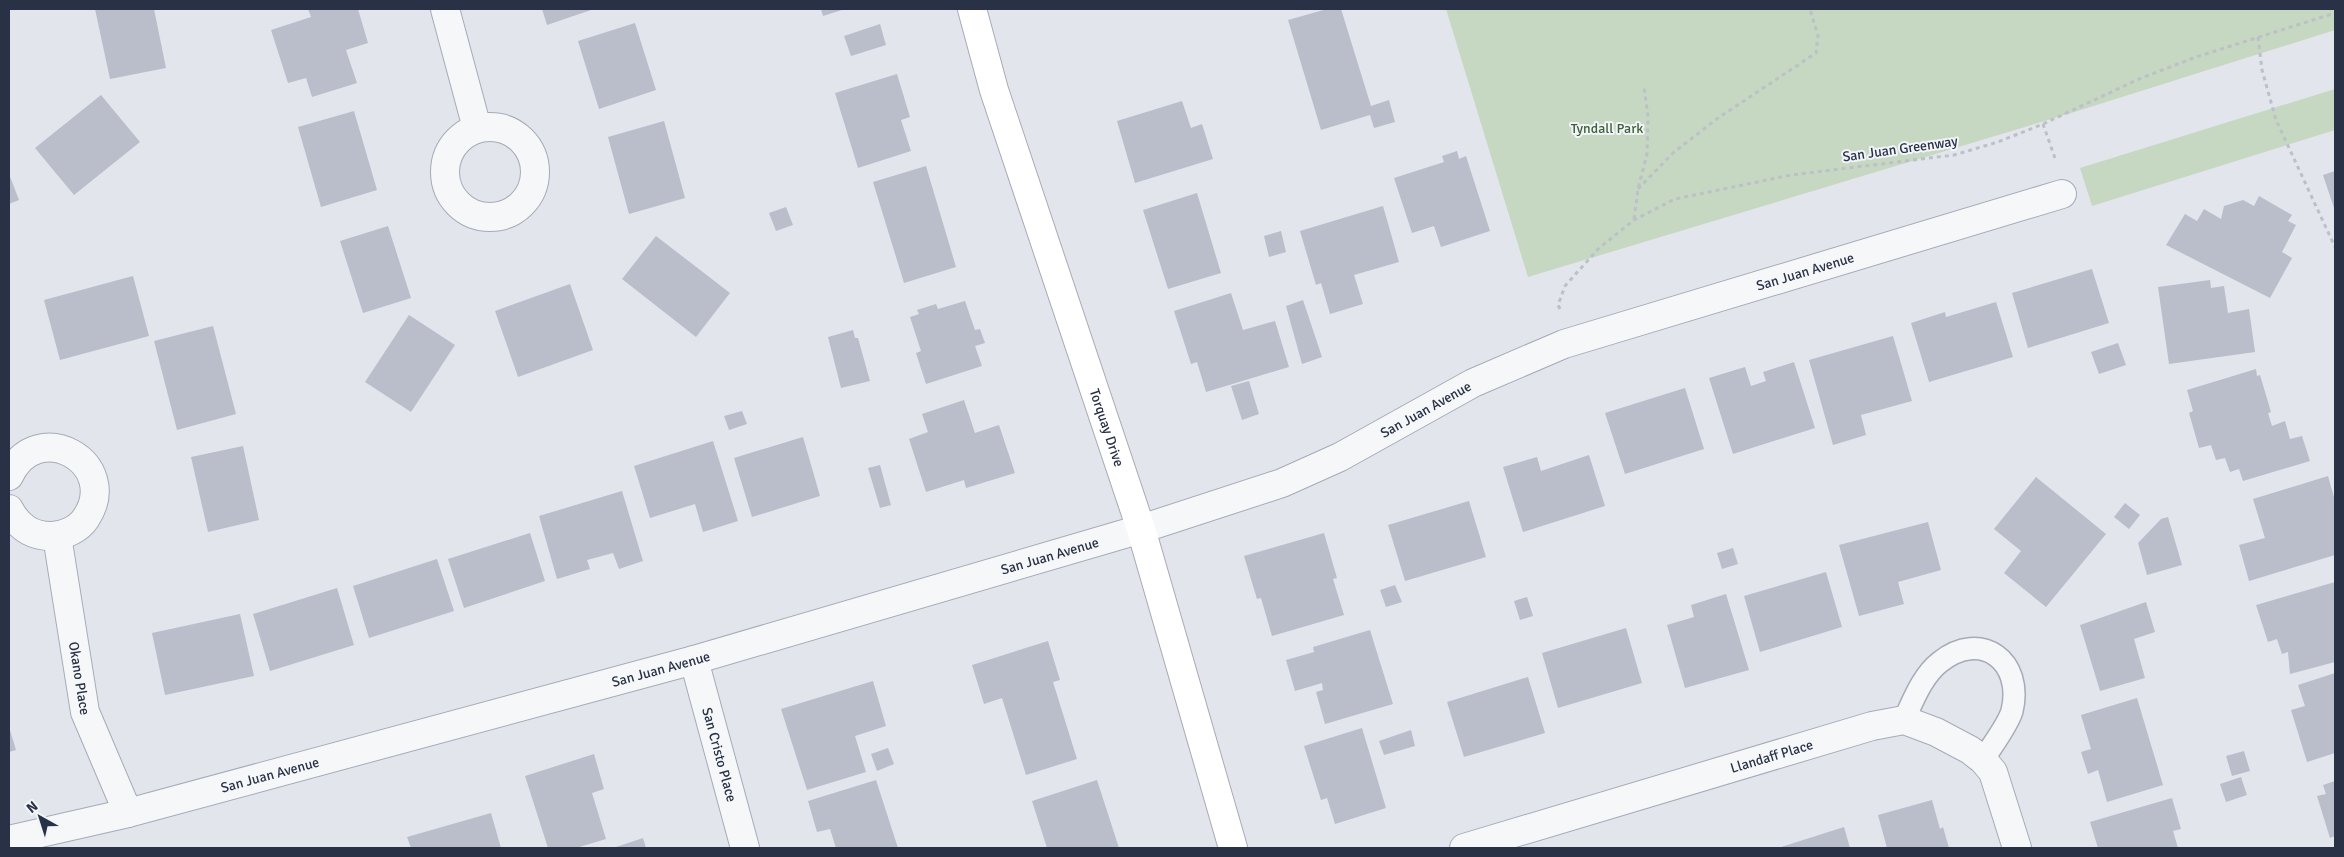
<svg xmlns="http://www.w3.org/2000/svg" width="2344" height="857" viewBox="0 0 2344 857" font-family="Signika,sans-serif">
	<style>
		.green { fill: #c6d7c2 }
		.building { fill: #b9beca }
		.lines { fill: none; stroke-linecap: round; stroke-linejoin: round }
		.lane-casing { stroke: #a6abb7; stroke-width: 24 }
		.street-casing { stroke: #a6abb7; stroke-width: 30 }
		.secondary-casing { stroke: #a6abb7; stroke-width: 30 }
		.path { stroke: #bcc0c7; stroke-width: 3; stroke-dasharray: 4 4; stroke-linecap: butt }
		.lane { stroke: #f5f7f9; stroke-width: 21 }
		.street { stroke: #f5f7f9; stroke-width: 28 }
		.secondary { stroke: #fff; stroke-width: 28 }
		.labels { text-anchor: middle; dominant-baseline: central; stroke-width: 4; stroke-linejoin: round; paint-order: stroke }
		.park-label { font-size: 14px; fill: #3a6334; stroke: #f2f4f9 }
		.street-label { font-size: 14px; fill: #283146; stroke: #f2f4f9 }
	</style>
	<rect width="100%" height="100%" fill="#e2e5ec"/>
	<path class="green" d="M1446,9h889v21l-264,83 -543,164z
		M2335,89v41l-243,76 -12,-38z"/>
	<path class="building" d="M95,9h59l12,59 -56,11z
		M308,9h50l10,34 -22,7 11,33 -45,14 -6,-19 -18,5 -17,-53 40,-13z
		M542,9h52l-47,16z
		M821,9h24l-22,7z
		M1327,9h14l30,97 18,-6 6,22 -21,6 -4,-13 -49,15 -33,-110z
		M635,23l21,67 -57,19 -21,-68z
		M880,24l6,21 -35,11 -7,-20z
		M897,74l13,43 -9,3 10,31 -53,17 -23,-75z
		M101,95l39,47 -66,53 -39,-47z
		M1182,101l9,27 11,-4 11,35 -78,24 -18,-62z
		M354,111l23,79 -56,17 -23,-80z
		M664,121l21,77 -56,16 -21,-77z
		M1457,151l2,8 7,-3 24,75 -49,16 -7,-21 -22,7 -18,-55 50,-16 -2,-6z
		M926,166l30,101 -52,16 -31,-101z
		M2335,171v40l-12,-36z
		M9,174l10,26 -10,4z
		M1197,193l24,80 -53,16 -25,-79z
		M2259,196l33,19 -4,6 8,4 -14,27 10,6 -22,40 -104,-53 19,-31 12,7 7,-12 17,10 3,-13 19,-6 11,6z
		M1383,206l16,56 -45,13 9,29 -33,10 -9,-31 -5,2 -16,-54z
		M786,207l7,18 -17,6 -7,-18z
		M388,226l23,72 -48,15 -23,-72z
		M1281,231l5,21 -17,5 -5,-21z
		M656,236l74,57 -34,44 -74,-58z
		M2092,269l17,54 -81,25 -16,-55z
		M133,276l16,60 -89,24 -16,-60z
		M2210,280l1,8 13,-2 4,27 21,-4 6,43 -86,12 -11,-77z
		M570,284l23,66 -75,27 -23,-66z
		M1231,293l12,37 32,-9 14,46 -83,25 -9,-30 -6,2 -17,-53z
		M1303,300l19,57 -20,7 -16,-58z
		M965,301l10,29 5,-1 5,14 -10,3 7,20 -56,18 -10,-31 5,-2 -11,-34 9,-3 -2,-4 19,-6 2,5z
		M1996,302l17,55 -84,25 -18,-59 34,-11 1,5z
		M409,315l46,30 -44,67 -46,-30z
		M213,326l23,88 -59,16 -23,-89z
		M853,330l2,8h3l12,43 -29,7 -13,-51z
		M1893,336l19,65 -51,14 5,20 -33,10 -24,-85z
		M2118,343l8,22 -27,9 -8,-22z
		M1794,362l21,66 -82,26 -24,-76 36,-11 6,19 15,-5 -3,-9z
		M2256,369l1,7 3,-1 11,37 -3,1 4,13 13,-5 5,18 12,-3 8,25 -67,20 -4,-12 -9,3 -5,-14 -9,2 -5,-15 -12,3 -10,-35 4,-2 -6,-21z
		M1249,381l10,33 -17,6 -11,-34z
		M1685,388l19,61 -79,25 -20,-61z
		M964,400l11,33 24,-8 16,48 -49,15 -2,-8 -38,12 -17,-53 19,-7 -6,-18z
		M742,411l5,13 -18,6 -5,-14z
		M803,437l17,59 -68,21 -18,-59z
		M713,441l25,80 -35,11 -8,-28 -45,14 -16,-52z
		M243,446l16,74 -51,12 -17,-75z
		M1589,455l16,51 -82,26 -20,-65 34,-10 4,14z
		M880,465l11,40 -11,3 -12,-40z
		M2328,476l7,25v54l-86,26 -10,-36 26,-7 -12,-39z
		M2036,477l70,57 -60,73 -42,-34 17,-22 -27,-22z
		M622,491l21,70 -24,8 -6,-16 -26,7 3,9 -33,10 -18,-63z
		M1469,501l17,56 -81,24 -17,-56z
		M2125,503l15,12 -11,14 -15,-12z
		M2168,517l14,48 -35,10 -9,-32 23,-24z
		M1928,522l13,48 -43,12 6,22 -45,12 -20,-71z
		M530,533l15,48 -81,27 -16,-49z
		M1324,533l13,45 -4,1 11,36 -72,21 -11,-38 -4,1 -13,-43z
		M1733,548l5,16 -16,5 -5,-16z
		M437,559l17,52 -85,27 -16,-52z
		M1826,572l16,55 -82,25 -16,-56z
		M2335,582v80l-45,12 -2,-22 -6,2 -5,-15 -9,3 -12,-37z
		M1395,585l7,17 -16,5 -6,-17z
		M337,588l17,57 -84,26 -17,-57z
		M1726,594l23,76 -64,18 -18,-63 27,-8 -3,-12z
		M1527,597l6,19 -13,4 -6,-19z
		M2146,602l9,30 -21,7 11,39 -45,13 -20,-66z
		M240,614l14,62 -89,19 -13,-62z
		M1626,628l16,55 -84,25 -16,-55z
		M1370,630l23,74 -68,20 -9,-32 7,-2 -1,-7 -27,8 -9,-31 28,-8 -1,-5z
		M1048,641l12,39 -7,2 24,77 -51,16 -24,-77 -18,6 -12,-39z
		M2335,673v80l-28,9 -16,-52 14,-4 -7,-21z
		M1528,677l17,56 -81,24 -17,-55z
		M873,681l13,45 -31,10 11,36 -59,18 -26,-81z
		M2137,698l26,87 -56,17 -9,-32 -10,4 -7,-22 10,-3 -10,-34z
		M9,727l7,23 -7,2z
		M1362,728l24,80 -51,16 -8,-26 -6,2 -17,-54z
		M1411,730l4,16 -31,9 -5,-14z
		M888,748l6,16 -17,7 -6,-17z
		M2244,751l6,20 -18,5 -6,-20z
		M594,754l10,35 -12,4 14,46 -30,9h-28l-23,-72z
		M2241,777l6,18 -21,7 -6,-18z
		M876,780l22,68h-62l-6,-19 -13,3 -9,-31z
		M1097,780l22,68h-72l-15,-47z
		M2335,781v55l-5,2 -13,-42 9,-2 -3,-9z
		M2172,798l9,31 -8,2 5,17h-80l-8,-26z
		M1932,800l8,29 3,-2 6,21h-62l-9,-33z
		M491,813l10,35h-90l-4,-11z
		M1844,827l6,21h-72z
		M643,838l3,10h-33z"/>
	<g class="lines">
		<g class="lane-casing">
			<path id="lane" d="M1904,720c9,-19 18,-44 36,-58 41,-33 84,-1 72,49 -4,14 -21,36 -29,49"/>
		</g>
		<g class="street-casing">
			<g id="street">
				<path d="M445,9l32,119"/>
				<circle cx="490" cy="172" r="45"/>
				<path d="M9,476c28,-61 113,-13 77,42 -7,11 -22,18 -35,18 -20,0 -33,-10 -42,-27"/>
				<path id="s1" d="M57,536l28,176 43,101"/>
				<path id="s2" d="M694,660l51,188"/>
				<path id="s3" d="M9,840l119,-27 566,-153 447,-131 141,-46 58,-26 133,-74 91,-39 498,-150"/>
				<path id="s4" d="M1464,848l408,-122 32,-6 32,12 34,18 13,10 10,12 24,76"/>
			</g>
		</g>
		<g class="secondary-casing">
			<g id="secondary">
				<path id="s5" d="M972,9l22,81 147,439 92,319"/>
			</g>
		</g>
		<path class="path" d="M2258,37l4,33 14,50 59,127
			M2043,124l13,37
			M1638,189l35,-36 45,-35 98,-65 2,-17 -8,-27
			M1634,219l4,-30 9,-35 1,-38 -4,-29
			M1560,309l-2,-4 7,-19 33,-37 36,-29 41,-21 116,-24 163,-20 44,-13 45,-18 96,-45 57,-22 139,-44"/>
		<use href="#lane" class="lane"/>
		<use href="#street" class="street"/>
		<use href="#secondary" class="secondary"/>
	</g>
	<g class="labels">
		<g class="park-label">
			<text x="1607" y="128">Tyndall Park</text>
		</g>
		<g class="street-label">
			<text transform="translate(1900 149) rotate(-8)">San Juan Greenway</text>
			<text stroke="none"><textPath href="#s3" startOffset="1889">San Juan Avenue</textPath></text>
			<text stroke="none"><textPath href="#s3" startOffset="1484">San Juan Avenue</textPath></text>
			<text stroke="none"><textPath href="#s5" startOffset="440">Torquay Drive</textPath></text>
			<text stroke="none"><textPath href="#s3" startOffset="1079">San Juan Avenue</textPath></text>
			<text stroke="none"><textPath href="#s3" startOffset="674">San Juan Avenue</textPath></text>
			<text stroke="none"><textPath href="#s1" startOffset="144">Okano Place</textPath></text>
			<text stroke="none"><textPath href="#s2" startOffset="98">San Cristo Place</textPath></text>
			<text stroke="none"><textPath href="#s4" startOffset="321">Llandaff Place</textPath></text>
			<text stroke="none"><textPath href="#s3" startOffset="269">San Juan Avenue</textPath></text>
		</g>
	</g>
	<rect width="2344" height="857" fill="none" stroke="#283146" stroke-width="20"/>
	<g transform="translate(40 817) rotate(321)" stroke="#f2f4f9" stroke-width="4" paint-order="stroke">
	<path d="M0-4L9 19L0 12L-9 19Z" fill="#283146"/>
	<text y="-8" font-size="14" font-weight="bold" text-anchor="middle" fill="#283146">N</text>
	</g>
</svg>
